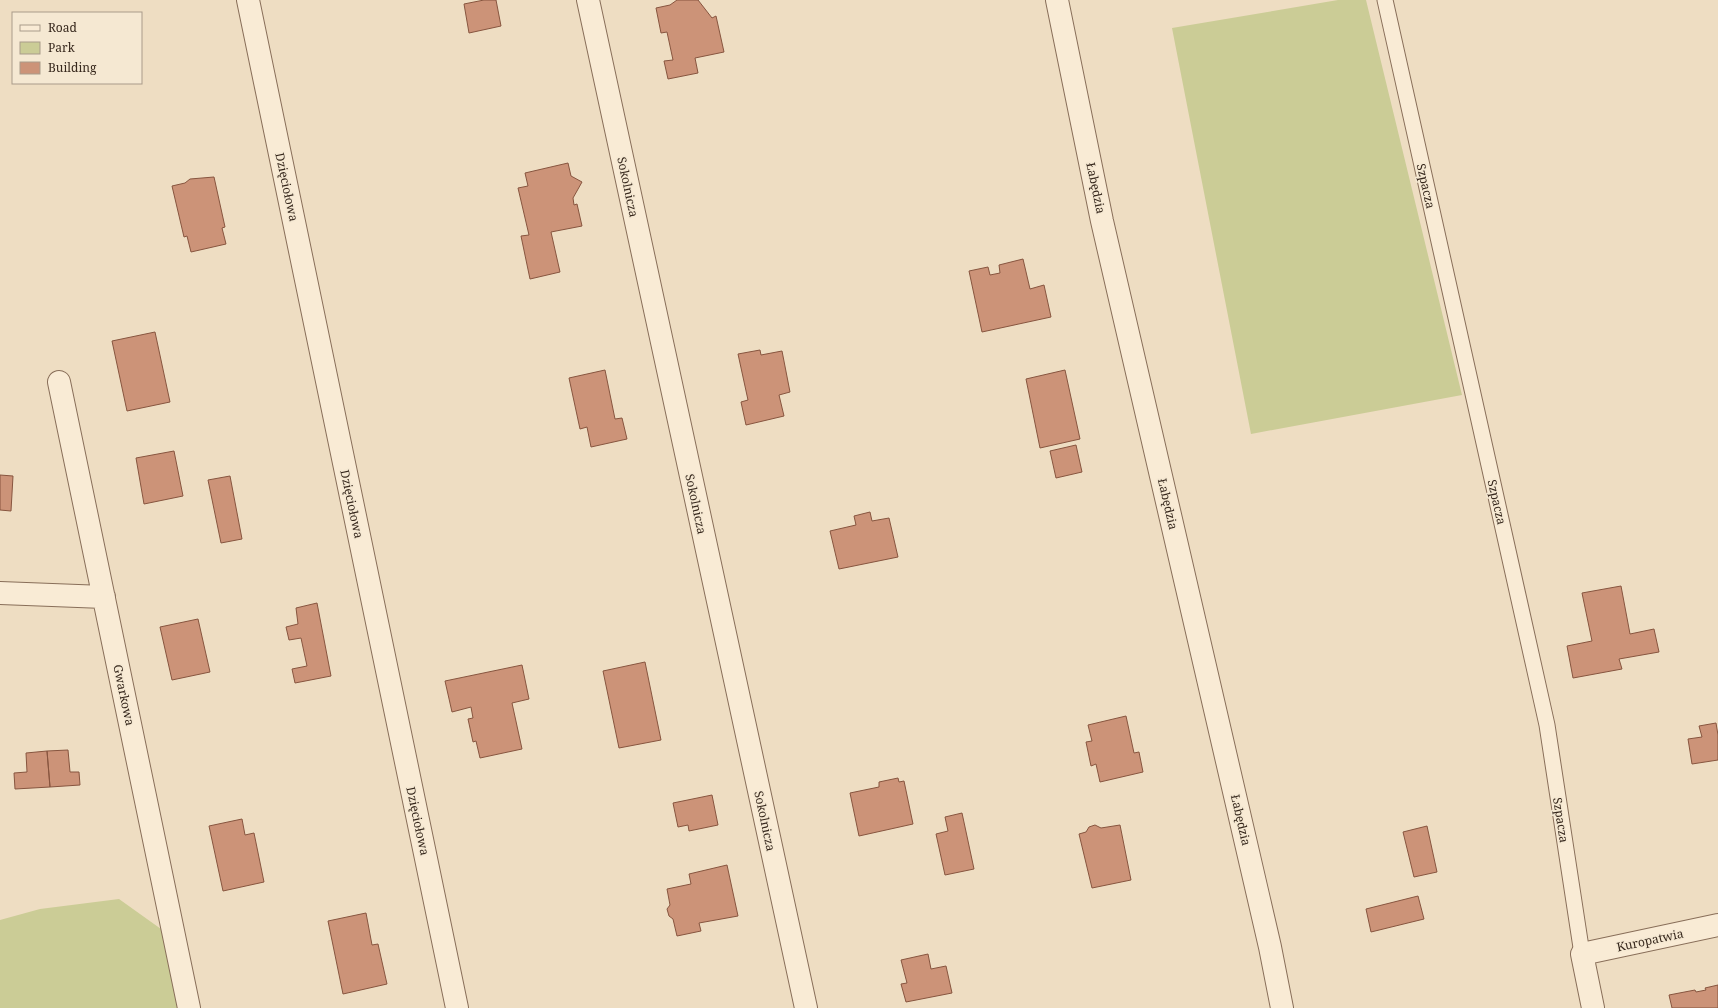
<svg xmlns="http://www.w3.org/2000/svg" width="1718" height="1008" viewBox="0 0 1718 1008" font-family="'Noto Serif',serif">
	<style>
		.green { fill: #cbcc96 }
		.building { fill: #cc9378; stroke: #87553f }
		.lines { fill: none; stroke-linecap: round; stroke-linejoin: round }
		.service-casing { stroke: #886e59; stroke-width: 17 }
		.minor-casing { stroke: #886e59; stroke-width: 24 }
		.service { stroke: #f9ebd5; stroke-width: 15 }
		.minor { stroke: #f9ebd5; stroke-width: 22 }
		.labels { text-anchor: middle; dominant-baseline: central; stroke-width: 3; stroke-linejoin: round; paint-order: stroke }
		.street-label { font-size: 12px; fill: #37281d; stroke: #f5e8d2 }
	</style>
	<rect width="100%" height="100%" fill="#eeddc2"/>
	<path class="green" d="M1338,0h28l96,395 -211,39 -79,-406z
		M119,899l49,35 13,74h-181v-88l40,-11z"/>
	<path class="building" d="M484,0h12l5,26 -32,7 -5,-29z
		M677,0h21l14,18 4,-2 8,36 -29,6 3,15 -30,6 -4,-18 9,-1 -6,-28 -6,1 -5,-25 14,-3z
		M568,163l3,13 11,6 -9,16 1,7 3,-1 5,22 -31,6 9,40 -30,7 -9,-43 8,-1 -11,-47 10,-2 -3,-13z
		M214,177l11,50 -3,1 4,16 -35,8 -4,-16 -3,1 -12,-51 13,-3 5,-4z
		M1023,259l7,30 14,-4 7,32 -69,15 -13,-61 19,-4 2,8 10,-2 -1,-8z
		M155,332l15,70 -43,9 -15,-70z
		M760,350l1,5 21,-4 8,41 -11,3 5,21 -38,9 -5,-23 7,-2 -10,-46z
		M605,370l10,49 7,-1 5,21 -36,8 -4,-20 -7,2 -11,-51z
		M1065,370l15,69 -40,9 -14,-69z
		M1076,445l6,27 -26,6 -6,-27z
		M174,451l9,45 -39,8 -8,-46z
		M0,475l13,1 -2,35 -11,-1z
		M230,476l12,63 -21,4 -13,-63z
		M870,512l2,9 17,-3 9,39 -59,12 -9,-38 26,-6 -2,-9z
		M1621,586l9,48 24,-5 5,23 -40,7 3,10 -49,9 -6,-32 25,-5 -10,-48z
		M317,603l14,73 -36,7 -3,-14 15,-3 -6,-28 -12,2 -3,-13 12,-3 -2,-16z
		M198,619l12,53 -38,8 -12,-53z
		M645,662l16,78 -42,8 -16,-77z
		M522,665l7,34 -17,4 10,46 -42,9 -4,-17 -3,1 -5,-23 5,-1 -2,-11 -19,5 -7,-31z
		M1126,716l8,37 5,-1 4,20 -43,10 -4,-18 -5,2 -5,-24 6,-1 -4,-16z
		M1716,723l2,12v25l-26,4 -4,-25 14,-2 -3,-11z
		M68,750l2,22h9l1,13 -30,2 -3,-36z
		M47,751l3,36 -35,2 -1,-16 13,-1 -1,-19z
		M898,778l1,4 5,-1 9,43 -54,12 -9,-43 29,-6v-5z
		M712,795l6,30 -29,6 -1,-6 -10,2 -5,-24z
		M962,813l12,56 -29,6 -9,-41 12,-3 -3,-14z
		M242,819l3,16 9,-2 10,49 -41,9 -14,-65z
		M1095,825l6,3 19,-3 11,55 -39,8 -13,-54 7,-2 3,-5z
		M1427,826l10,46 -23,5 -11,-45z
		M727,865l11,51 -39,7 2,8 -24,5 -4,-17 -4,-3 -2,-7 3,-4 -3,-16 24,-5 -2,-10z
		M1418,896l6,23 -53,13 -5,-23z
		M366,913l6,32 6,-1 9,40 -44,10 -15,-73z
		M928,954l3,15 15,-3 6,27 -46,9 -5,-18 6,-1 -6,-23z
		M1718,985v23h-46l-3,-13 26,-5 1,2 10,-2 -1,-2z"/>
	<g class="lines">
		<g class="service-casing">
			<path id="service" d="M1385,0l162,725 35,229"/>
		</g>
		<g class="minor-casing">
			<path id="minor" d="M248,0l209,1008
				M588,0l218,1008
				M1057,0l45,221 168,726 12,61
				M59,382l130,626
				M0,593l104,4
				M1593,1008l-11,-54 136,-29"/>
		</g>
		<use href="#service" class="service"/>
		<use href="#minor" class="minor"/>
	</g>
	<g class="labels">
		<g class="street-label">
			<text transform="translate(1426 186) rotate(77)">Szpacza</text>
			<text transform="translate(287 187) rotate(78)">Dzięciołowa</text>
			<text transform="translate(628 187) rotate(78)">Sokolnicza</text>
			<text transform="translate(1096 188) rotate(78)">Łabędzia</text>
			<text transform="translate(1497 502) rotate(77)">Szpacza</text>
			<text transform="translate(352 504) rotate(78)">Dzięciołowa</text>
			<text transform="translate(696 504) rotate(78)">Sokolnicza</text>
			<text transform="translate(1168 504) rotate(77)">Łabędzia</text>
			<text transform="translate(124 695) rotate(78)">Gwarkowa</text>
			<text transform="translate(1241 820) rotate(77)">Łabędzia</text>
			<text transform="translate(1561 820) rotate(81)">Szpacza</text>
			<text transform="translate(418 821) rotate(78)">Dzięciołowa</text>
			<text transform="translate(765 821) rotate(78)">Sokolnicza</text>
			<text transform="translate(1650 940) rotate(-12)">Kuropatwia</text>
		</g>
	</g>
	<rect x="12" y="12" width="130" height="72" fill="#f5e8d2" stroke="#a99b8a"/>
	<rect x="20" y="25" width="20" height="6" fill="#f9ebd5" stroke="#a99b8a"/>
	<text x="48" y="32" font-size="12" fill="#37281d">Road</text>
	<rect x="20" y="42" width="20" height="12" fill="#cbcc96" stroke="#a99b8a"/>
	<text x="48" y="52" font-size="12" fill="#37281d">Park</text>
	<rect x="20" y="62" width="20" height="12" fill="#cc9378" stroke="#a99b8a"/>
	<text x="48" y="72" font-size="12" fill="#37281d">Building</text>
</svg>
